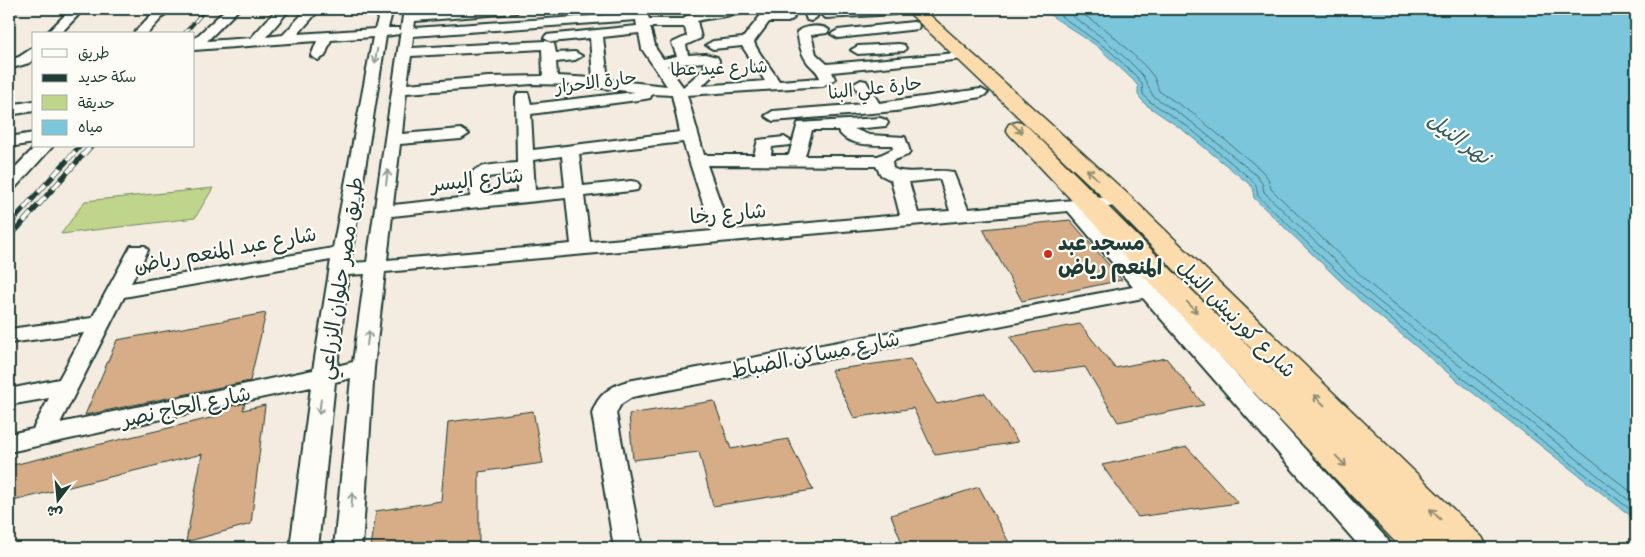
<svg xmlns="http://www.w3.org/2000/svg" width="1645" height="557" viewBox="0 0 1645 557" font-family="Itim,'Playpen Sans Arabic',sans-serif">
	<style>
		.green { fill: #bfd58b; stroke: #6f8960 }
		.water { fill: #7cc6dc; stroke: #578f99 }
		.lines { fill: none; stroke-linecap: round; stroke-linejoin: round }
		.shore { stroke: #447477; stroke-width: 1 }
		.building { fill: #d6ad87; stroke: #1f3d34 }
		.street-casing { stroke: #1f3d34; stroke-width: 4 }
		.highway-casing { stroke: #1f3d34; stroke-width: 3 }
		.street { fill: #fdfcf7; fill-rule: evenodd }
		.highway { fill: #fcdcac; fill-rule: evenodd }
		.rail-far1-casing { stroke: #1f3d34; stroke-width: 4 }
		.rail-casing { stroke: #1f3d34; stroke-width: 5.5 }
		.rail-far1 { stroke: #fdfcf7; stroke-width: 2.5; stroke-dasharray: 8; stroke-linecap: butt }
		.rail { stroke: #fdfcf7; stroke-width: 4; stroke-dasharray: 11; stroke-linecap: butt }
		.oneway { stroke: #8e9c96 }
		.oneway2 { stroke: #8e8c70 }
		.poi-dot { fill: #c8321e; stroke: #fdfcf7; stroke-width: 2 }
		.labels { text-anchor: middle; dominant-baseline: central; stroke-width: 4.5; stroke-linejoin: round; paint-order: stroke }
		.far-street-label { font-size: 18px; fill: #1f3d34; stroke: #fdfcf7 }
		.street-label { font-size: 21px; fill: #1f3d34; stroke: #fdfcf7 }
		.poi-label { font-size: 21px; font-weight: bold; fill: #1f3d34; stroke: #fdfcf7; text-anchor: start }
		.water-label { font-size: 22px; font-style: italic; fill: #365f5e; stroke: #fdfcf7 }
	</style>
	<rect width="100%" height="100%" fill="#f5ece1"/>
	<filter id="ink" filterUnits="userSpaceOnUse"><feTurbulence type="fractalNoise" baseFrequency=".02" numOctaves="2"/><feDisplacementMap in="SourceGraphic" scale="10" xChannelSelector="R" yChannelSelector="G"/><feConvolveMatrix kernelMatrix="1 2 1 2 8 2 1 2 1" color-interpolation-filters="sRGB"/></filter>
	<g filter="url(#ink)">
		<path class="green" d="M213,188l-18,30 -134,16 24,-33z"/>
		<path class="water" d="M1041,9h595v511l-182,-142 -94,-78 -106,-102 -2,-11 -4,-4 -65,-53 -38,-26 -7,-9v-9l-5,-6 -36,-34z"/>
		<g class="lines">
			<path class="shore" d="M1051,9l59,42 27,26 5,7 1,10 6,7 38,25 65,54 4,5 2,11 105,100 94,78 179,140
				M1063,9l41,30 28,25 11,12 10,20 37,25 66,54 6,8 2,9 103,100 269,214
				M1075,9l34,23 36,34 9,11 5,14 36,24 66,55 7,8 3,11 101,97 264,210"/>
		</g>
		<path class="building" d="M1070,220l52,60 -100,21 -39,-72z
			M266,313l-16,68 -165,34 32,-75z
			M1080,324l35,44 51,-10 38,47 -86,17 -33,-55 -51,7 -24,-37z
			M910,359l27,45 48,-11 33,49 -83,13 -22,-47 -59,10 -23,-48z
			M714,401l17,48 57,-10 25,51 -100,16 -14,-54 -66,8 -4,-46z
			M245,403l-2,7 22,-5 -14,119 -65,18 16,-88 -193,48v-36l214,-51 -1,-7z
			M533,411l10,52 -64,9v76h-108l5,-37 65,-10 7,-79z
			M1187,447l51,56 -100,14 -36,-52z
			M979,487l33,61h-108l-13,-33z"/>
		<g class="lines">
			<g class="street-casing">
				<path id="street" d="M9,9h10l-10,7z
					M71,9h13l-24,25h-14z
					M157,9h13l-23,25h-14z
					M226,9h13l-32,32 44,-3 26,-29h13l-24,28 17,-2 24,-26h13l-22,25 77,-5 6,-20h12l-5,19h11l2,3 -2,3 -13,2 -36,227 17,-1 37,-253h12v5l58,-5h47l-6,4 -100,8 -1,7 221,-15 -1,-4h12l3,10h35l2,-3 29,-7h42c-3,4 -50,9 -60,12l4,17 -15,7 2,10 17,-1 12,3 2,3 -1,10 -16,16 63,-5 -23,-35 -29,3 -7,-4 7,-4 30,-3 18,-23c9,-2 27,-4 33,3l-6,4h-19l-15,20c3,10 18,27 25,39l41,-3c-3,-8 -7,-9 -12,-15 -7,-9 -9,-20 -11,-31 6,-6 25,-8 32,-2l-2,3 -16,2 5,19 11,10 142,-12 2,3 -2,3 -5,1 -132,13 3,7 -12,7 -136,9 17,60h50l4,-15 26,-3 8,5 -2,3 -18,2 -1,8h18l9,-32 82,-5 6,2 2,3 -2,3 -32,3 15,6 36,2 5,15 -2,3 -16,6 1,7c10,8 43,0 60,4l15,37 153,-13 6,1 3,4 -3,4 -41,4 67,74 18,-3 7,2 3,4 -3,4 -15,4 225,246 4,8h-31l-218,-250 -511,99 -11,7 -5,9 26,135h-28l-22,-135c6,-18 18,-27 36,-32l505,-94 -65,-76 -683,61 -11,96 -12,180h-28l17,-170 -16,4 -17,166h-28l21,-161 -302,65v-18l24,-5 16,-31 -40,7v-16l50,-10 25,-46 -75,10v-14l83,-11 39,-72h14l3,4 -17,33 202,-35 40,-211 -42,3 -6,16 -7,4 -7,-4 6,-15 -123,9v-11zM636,20l1,6 -91,9 -2,3 7,4 39,-4 3,40 -36,-2 -1,-14 19,-2 7,-4 -7,-4 -19,1 -2,-9 -8,-3 -134,7 1,-12zM650,27h35l2,9 -15,7 5,13 -14,3 -7,-10zM639,33l3,16 25,37 -59,-6 -5,-43zM542,49l1,27 -55,1 -81,7 4,-28zM705,62l-1,7 -21,18 -16,-22zM532,84l45,1 58,7 -104,12 -3,-11h-10l-2,3 1,67c-10,1 -39,1 -44,9 -4,6 -2,18 -3,25l-77,8 7,-61 61,-5 8,-5 -8,-5 -59,5 4,-41zM652,94l20,1 8,37 -147,18 -2,-36 114,-15 5,-1zM812,130h26c8,17 38,15 54,15l1,4 -15,7h-73zM683,142l29,89 -122,11 -6,-46 47,-5 6,-1 3,-4 -3,-4 -6,-1 -48,5 -4,-32zM562,156l3,31 -30,3 -2,-30zM707,165l169,1 5,9 10,5 9,35 -170,15zM517,173v19l-29,3v-18zM940,179l10,32 -32,2 -9,-31zM566,198l5,46 -184,16 5,-44zM331,260l-18,110 -253,53 64,-126zM365,274l-12,88 -16,4 11,-91z
					M803,9h12l2,8 -6,4 -4,-1z
					M852,9h48l1,1 -6,4 -69,4 -6,-4 6,-4z
					M913,22l5,1 1,3 -1,3 -80,9 -7,-4 7,-4z
					M899,44l5,1 2,3 -2,3 -46,3 -7,-4 7,-4z
					M34,47v12l-5,4 -20,6v-9l10,-3z
					M861,80l5,1 13,22 102,-14 7,4 -7,4 -85,14 -123,10 -8,-5 8,-5 92,-7 -11,-20z
					M34,101v10l-25,4v-10z
					M34,133v10l-25,4v-10z
					M36,146h17l-38,42 -6,1v-15z"/>
			</g>
			<g class="highway-casing">
				<path id="highway" d="M905,9h18l207,187 352,341 6,11h-87l-392,-414 -3,-5 3,-5 8,-2 8,2 258,257 -171,-175z"/>
			</g>
			<use href="#street" class="street"/>
			<use href="#highway" class="highway"/>
			<g class="rail-far1-casing">
				<path id="rail-far1" d="M184,34l22,-25"/>
			</g>
			<g class="rail-casing">
				<path id="rail" d="M9,225l71,-79
					M9,238l82,-92"/>
			</g>
			<use href="#rail-far1" class="rail-far1"/>
			<use href="#rail" class="rail"/>
		</g>
		<defs><path id="oneway-shaft" d="M-6 0H5M1.5-3L5.5 0L1.5 3" fill="none" stroke-width="1.6" stroke-linecap="round" stroke-linejoin="round" transform="scale(1.25)"/></defs>
		<g class="oneway">
			<use href="#oneway-shaft" transform="translate(376 56) rotate(100)"/>
			<use href="#oneway-shaft" transform="translate(387 177) rotate(-83)"/>
			<use href="#oneway-shaft" transform="translate(368 338) rotate(-82)"/>
			<use href="#oneway-shaft" transform="translate(320 407) rotate(97)"/>
			<use href="#oneway-shaft" transform="translate(352 500) rotate(-85)"/>
		</g>
		<g class="oneway2">
			<use href="#oneway-shaft" transform="translate(1017 128) rotate(45)"/>
			<use href="#oneway-shaft" transform="translate(1092 174) rotate(-137)"/>
			<use href="#oneway-shaft" transform="translate(1192 307) rotate(46)"/>
			<use href="#oneway-shaft" transform="translate(1319 400) rotate(-136)"/>
			<use href="#oneway-shaft" transform="translate(1341 461) rotate(46)"/>
			<use href="#oneway-shaft" transform="translate(1435 514) rotate(-136)"/>
		</g>
	</g>
	<circle class="poi-dot" cx="1048" cy="254" r="5"/>
	<g class="labels">
		<g class="far-street-label">
			<text transform="translate(719 68) rotate(-2)">شارع عيد عطا</text>
			<text transform="translate(596 82) rotate(-7)">حارة الاحرار</text>
			<text transform="translate(875 88) rotate(-6)">حارة علي البنا</text>
		</g>
		<g class="street-label">
			<text transform="translate(477 179) rotate(-6)">شارع اليسر</text>
			<text transform="translate(728 213) rotate(-5)">شارع رخا</text>
			<text transform="translate(225 249) rotate(-10)">شارع عبد المنعم رياض</text>
			<text transform="translate(340 278) rotate(-81)">طريق مصر حلوان الزراعي</text>
			<text transform="translate(1237 318) rotate(45)">شارع كورنيش النيل</text>
			<text transform="translate(815 354) rotate(-11)">شارع مساكن الضباط</text>
			<text transform="translate(186 406) rotate(-12)">شارع الحاج نصر</text>
		</g>
		<g class="poi-label">
			<text x="1058" y="242">مسجد عبد<tspan x="1058" dy="24">المنعم رياض</tspan></text>
		</g>
		<g class="water-label">
			<text transform="translate(1459 138) rotate(36)">نهر النيل</text>
		</g>
	</g>
	<rect width="1645" height="557" fill="none" stroke="#fdfcf7" stroke-width="30"/>
	<rect x="15" y="15" width="1615" height="527" fill="none" stroke="#1f3d34" stroke-width="2" filter="url(#ink)"/>
	<rect x="32" y="32" width="162" height="115" fill="#fdfcf7" stroke="#a4b0a9"/>
	<rect x="42" y="49" width="25" height="8" fill="#fdfcf7" stroke="#a4b0a9"/>
	<text x="78" y="58" font-size="15" fill="#1f3d34">طريق</text>
	<rect x="42" y="74" width="25" height="8" fill="#1f3d34" stroke="#a4b0a9"/>
	<text x="78" y="82" font-size="15" fill="#1f3d34">سكة حديد</text>
	<rect x="42" y="95" width="25" height="15" fill="#bfd58b" stroke="#a4b0a9"/>
	<text x="78" y="108" font-size="15" fill="#1f3d34">حديقة</text>
	<rect x="42" y="120" width="25" height="15" fill="#7cc6dc" stroke="#a4b0a9"/>
	<text x="78" y="132" font-size="15" fill="#1f3d34">مياه</text>
	<g transform="translate(58 500) rotate(196)" stroke="#fdfcf7" stroke-width="4" paint-order="stroke">
	<path d="M0-4L9 19L0 12L-9 19Z" fill="#1f3d34"/>
	<text y="-8" font-size="14" font-weight="bold" text-anchor="middle" fill="#1f3d34">ش</text>
	</g>
</svg>
